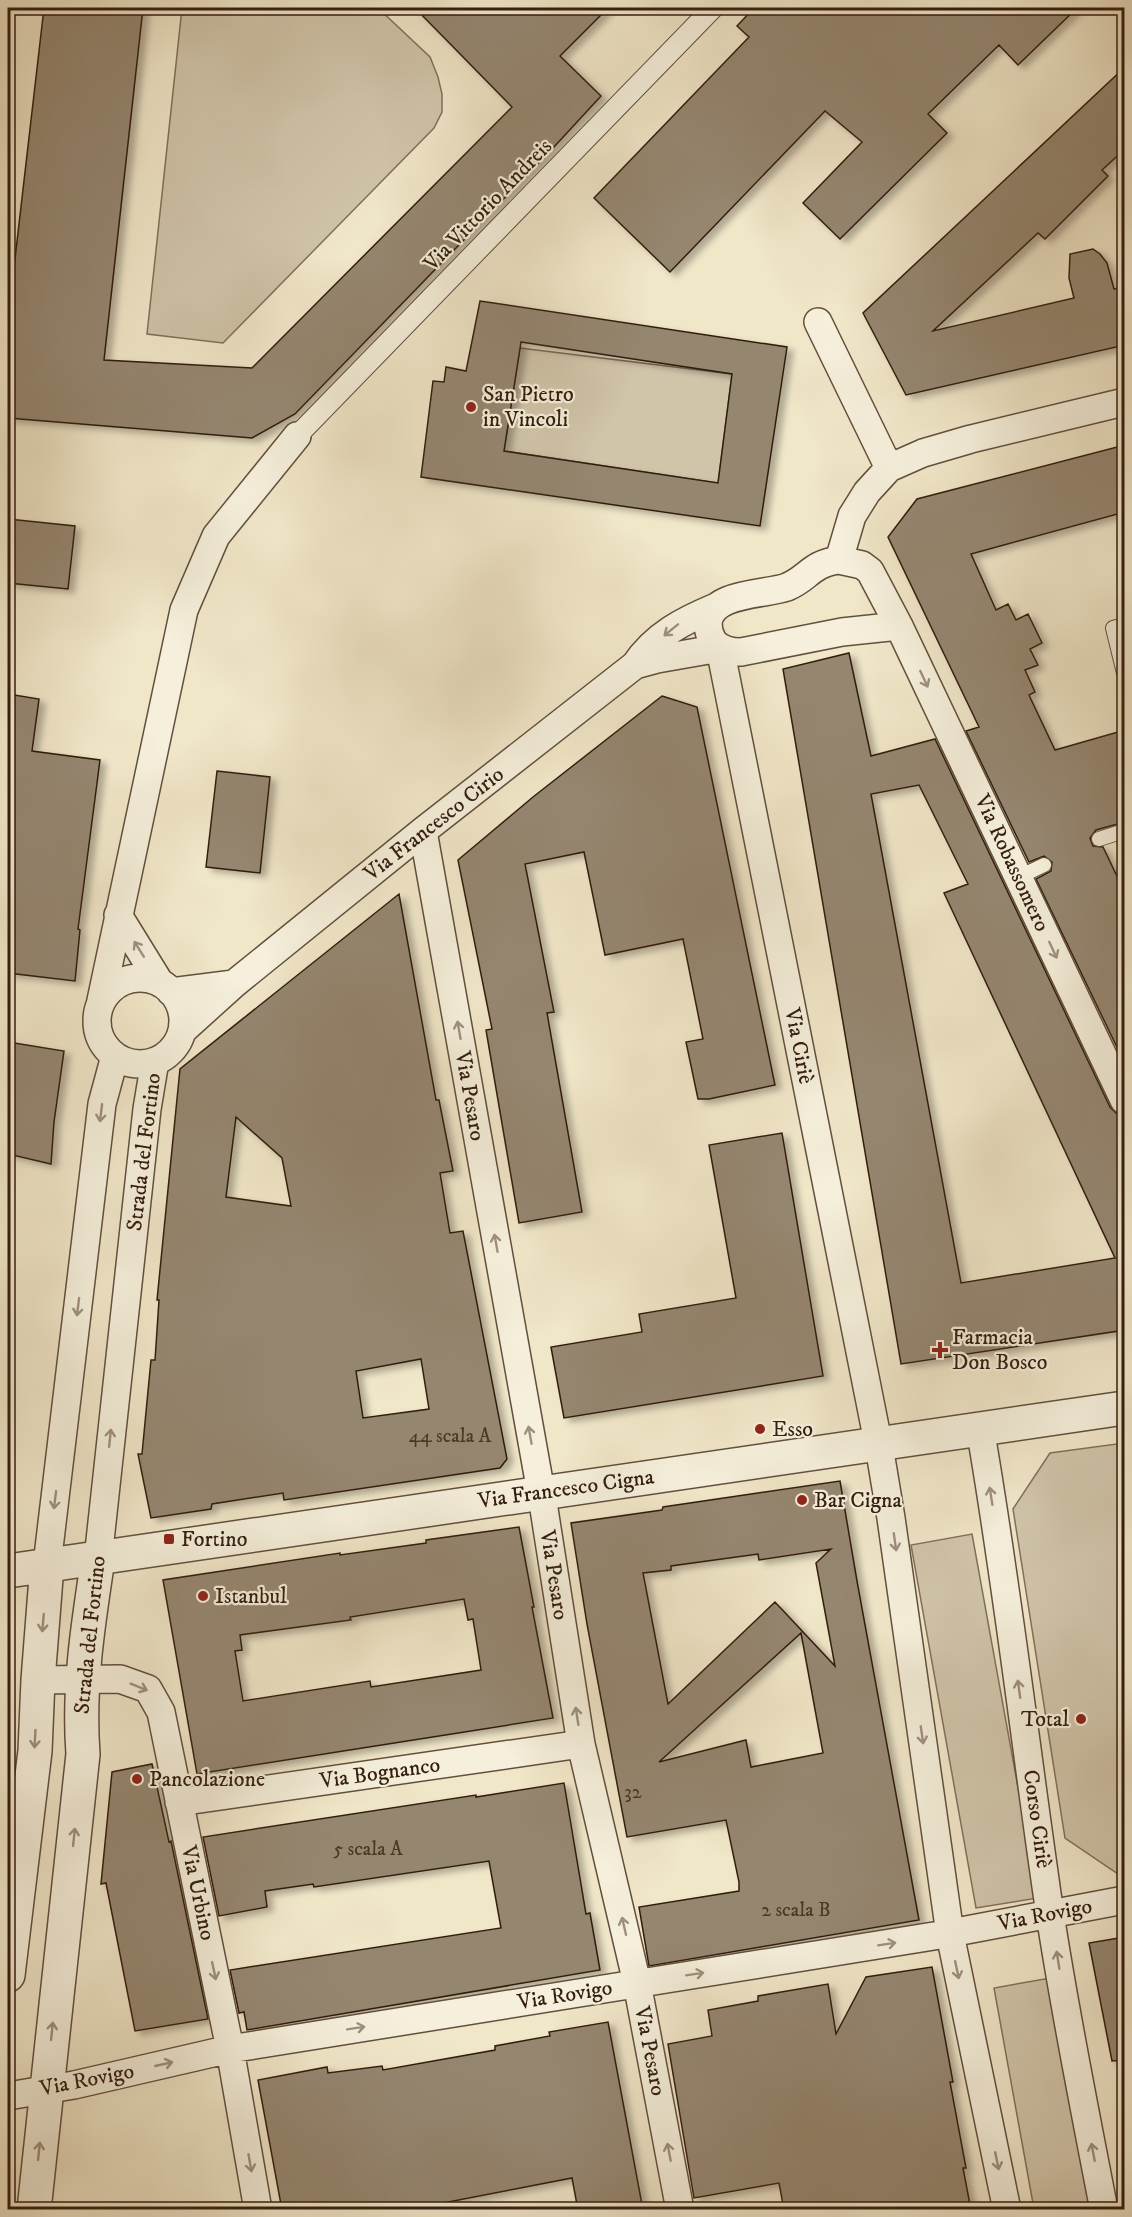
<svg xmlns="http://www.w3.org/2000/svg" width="1132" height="2217" viewBox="0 0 1132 2217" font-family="'IM FELL DW Pica',serif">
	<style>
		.green { fill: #d0c4a9; stroke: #82705c; stroke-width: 1.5 }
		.building { fill: #95866f; stroke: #331d0f; stroke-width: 1.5; fill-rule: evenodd; filter: url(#shadow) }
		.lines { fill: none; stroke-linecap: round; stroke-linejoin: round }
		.service-casing { stroke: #624f3d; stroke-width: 16 }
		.pedestrian-casing { stroke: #624f3d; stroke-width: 22 }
		.minor-casing { stroke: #624f3d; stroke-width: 30 }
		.tertiary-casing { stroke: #624f3d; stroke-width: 36 }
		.service { stroke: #f5efdb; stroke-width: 14 }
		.pedestrian { stroke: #f5efdb; stroke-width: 20 }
		.minor { stroke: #f5efdb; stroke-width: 27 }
		.tertiary { stroke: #f5efdb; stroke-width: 33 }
		.oneway { stroke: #9e907f }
		.poi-dot { fill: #8f2418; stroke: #f5efdb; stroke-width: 2 }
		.labels { text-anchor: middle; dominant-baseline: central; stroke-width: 4.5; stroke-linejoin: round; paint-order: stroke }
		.number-label { font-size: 20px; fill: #4c3727 }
		.street-label { font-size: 22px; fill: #331d0f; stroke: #f5efdb }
		.poi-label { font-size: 22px; fill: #331d0f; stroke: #f5efdb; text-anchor: start }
	</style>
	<defs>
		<filter id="shadow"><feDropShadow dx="6" dy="4" stdDeviation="3" flood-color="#0004"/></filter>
	</defs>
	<rect width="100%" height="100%" fill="#f0e6c8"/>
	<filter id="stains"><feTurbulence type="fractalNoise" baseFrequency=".00333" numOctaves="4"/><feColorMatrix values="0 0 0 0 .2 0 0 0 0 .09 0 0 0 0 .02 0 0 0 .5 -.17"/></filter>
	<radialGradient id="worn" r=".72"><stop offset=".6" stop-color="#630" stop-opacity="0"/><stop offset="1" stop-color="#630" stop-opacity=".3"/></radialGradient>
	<path class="green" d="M182,8h196l52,49 8,20 4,17v18l-8,16 -211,215 -76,-9z
		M520,348l212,26 -14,109 -214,-32z
		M1124,1443v435l-59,-40 -52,-329 37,-56z
		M972,1534l66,364 -62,10 -65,-363z
		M1056,1977l42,232h-64l-40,-221z"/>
	<path class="building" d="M44,8h99l-39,352 148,8 260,-261 -97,-99h193l-48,48 41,40 -48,52 -258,266 -43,24 -244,-20v-99z
		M754,8h323l-59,57 -19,-20 -71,69 19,19 -107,106 -37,-36 59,-61 -37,-31 -155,161 -76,-74 155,-161 -12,-11z
		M1125,67v82l-23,21 6,6 -63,63 -7,-6 -105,98 141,-33 -5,-20 1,-24 23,-5 7,5 7,9 7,26 11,-2v58l-219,50 -43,-82z
		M480,301l307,46 -27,179 -339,-49 12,-96 11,1 2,-15 20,4zM521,342l211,32 -14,109 -214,-32z
		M1125,445v67l-154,42 25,56 12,-6 8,16 12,-6 14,29 -12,6 8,16 -13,5 10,22 -6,3 26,55 70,-20v92l-29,8 -6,8 3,8 10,1 22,46v171l-89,-185 15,-8 1,-9 -8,-6 -15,6 -63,-131 13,-4 -91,-190 29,-38z
		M8,519l67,7 -7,63 -60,-6z
		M849,653l22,103 64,-17 175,368 6,6 9,2v215l-224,34 -118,-695zM919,785l49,99 -24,9 171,365 -154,25 -90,-489z
		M8,694l31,5 -7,52 68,9 -22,169 2,1 -5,51 -67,-8z
		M662,696l35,11 78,378 -66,14h-11l-12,-57 17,-3 -20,-100 -78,16 -21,-103 -59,12 29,148 -7,1 35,199 -63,11 -33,-193 6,-1 -34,-169 75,-63z
		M217,771l53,6 -10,96 -54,-6z
		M399,894l37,206h3l14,71 -13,2 10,60 13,-2 44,228 -7,9 -216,32 -1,-7 -71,11 -1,5 -60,9 -13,-64h4l9,-94h4l4,-60h-2l23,-231zM236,1117l46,41 9,48 -65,-9zM421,1359l8,50 -66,9 -7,-47z
		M8,1042l56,9 -10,71 -3,42 -43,-10z
		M782,1133l41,243 -259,42 -13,-71 91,-15 -3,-18 97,-16 -27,-153z
		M840,1481l17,100 62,339 -270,46 -10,-59 100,-16v-9l-13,-62 -99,17 -40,-213 -16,-101 91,-13 1,-3zM831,1549l-15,14 19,103 -60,-64 -107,102 -25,-131 28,-3v-4l87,-12 1,6zM801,1633l22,120 -72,14 -5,-27 -87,22z
		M519,1527l15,80h-2l21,111 -356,56 -34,-194 177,-27v2l86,-12v-3zM464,1599l4,21 5,-1 8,51 -110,17 -1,-6 -127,20 -8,-50 7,-1 -2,-15 111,-15 -1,-3z
		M152,1764l17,78 2,-1 37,178 -73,12 -29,-148 -5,1 11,-112z
		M564,1783l22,131 4,-1 10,57 -353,60 -3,-18 -5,1 -9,-43 271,-42 -12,-67 -175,26 -1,-3 -48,7 2,16 -48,9 -16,-79 273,-42v2z
		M1125,1937v123l-13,1 -23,-118z
		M932,1967l21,115h-3l16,86h-3l8,42h-187l-5,-27 -85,15 -26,-154 44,-8 -4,-26 50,-9v-5l70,-12 8,50 30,-57z
		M608,2022l35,188h-65l-6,-32 -165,32h-125l-24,-130 69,-13 1,6 54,-7 1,4 112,-20v-4l55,-10 -1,-4z"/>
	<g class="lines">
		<g class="service-casing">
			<path id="service" d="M1124,625l-11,3 11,45
				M1099,839l25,-8
				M1019,877l25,-12"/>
		</g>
		<g class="pedestrian-casing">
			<path id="pedestrian" d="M297,436l416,-428"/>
		</g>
		<g class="minor-casing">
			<path id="minor" d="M818,322l71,146
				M839,560l23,5 8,6 29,55 -57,6 -101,20c-10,0 -21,-2 -28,-11 -3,-5 -5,-12 -5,-18 3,-31 57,-28 79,-36 22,-9 23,-23 52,-27z
				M839,560l13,-44 15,-24 22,-24 34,-15 48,-14 153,-37
				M899,626l225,474
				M635,665l22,-6 63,-11 160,804 11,66 59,416 57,276
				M423,831l121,678 37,235 56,239 43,227
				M118,915l42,68
				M97 1021a43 43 0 1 1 86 0a43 43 0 1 1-86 0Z
				M171,992l63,-8
				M100,1005l84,-395 32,-74 81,-100
				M182,1031l52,-47 189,-153 212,-166c20,-30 48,-44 81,-58
				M980,1428c28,161 46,324 70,486 15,99 35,197 54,296
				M98,1559l49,-450 8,-48
				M47,1565l55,-461 13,-48
				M38,1680l82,-1 28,10 13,23 69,337 28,161
				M179,1802l402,-58
				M8,2096l66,-11 156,-36 710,-114 184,-35"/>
		</g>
		<g class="tertiary-casing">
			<path id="tertiary" d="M8,1571l1116,-163
				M8,1975l27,-224 3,-71 9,-115
				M34,2210l49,-456c-5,-66 5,-130 15,-195"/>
		</g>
		<use href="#service" class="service"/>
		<use href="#pedestrian" class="pedestrian"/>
		<use href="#minor" class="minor"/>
		<use href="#tertiary" class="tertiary"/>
	</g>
	<defs><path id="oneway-shaft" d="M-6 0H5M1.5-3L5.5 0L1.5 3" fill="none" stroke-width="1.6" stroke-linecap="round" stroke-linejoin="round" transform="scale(1.5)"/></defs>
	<g class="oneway">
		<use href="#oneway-shaft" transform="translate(671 630) rotate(141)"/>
		<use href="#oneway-shaft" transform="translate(924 679) rotate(65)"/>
		<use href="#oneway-shaft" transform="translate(139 949) rotate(-122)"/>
		<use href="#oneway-shaft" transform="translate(1053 950) rotate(65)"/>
		<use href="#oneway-shaft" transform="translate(459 1030) rotate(-100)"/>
		<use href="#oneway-shaft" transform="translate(101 1113) rotate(97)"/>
		<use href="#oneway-shaft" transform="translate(496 1243) rotate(-100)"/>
		<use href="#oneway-shaft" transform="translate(78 1307) rotate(97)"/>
		<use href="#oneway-shaft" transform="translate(530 1435) rotate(-100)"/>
		<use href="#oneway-shaft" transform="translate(110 1438) rotate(-84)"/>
		<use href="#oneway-shaft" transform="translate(991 1496) rotate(-99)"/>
		<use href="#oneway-shaft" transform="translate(55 1500) rotate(97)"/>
		<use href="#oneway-shaft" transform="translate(895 1542) rotate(82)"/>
		<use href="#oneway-shaft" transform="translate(43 1623) rotate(95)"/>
		<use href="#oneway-shaft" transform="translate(139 1687) rotate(22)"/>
		<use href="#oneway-shaft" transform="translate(1019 1689) rotate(-98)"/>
		<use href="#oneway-shaft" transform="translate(577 1716) rotate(-99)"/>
		<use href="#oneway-shaft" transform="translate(922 1735) rotate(82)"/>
		<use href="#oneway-shaft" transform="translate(35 1739) rotate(93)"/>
		<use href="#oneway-shaft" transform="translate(74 1837) rotate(-84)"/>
		<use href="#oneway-shaft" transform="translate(624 1926) rotate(-103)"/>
		<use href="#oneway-shaft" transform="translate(887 1944) rotate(-9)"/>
		<use href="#oneway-shaft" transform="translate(1058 1960) rotate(-99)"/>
		<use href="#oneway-shaft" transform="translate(957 1970) rotate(78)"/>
		<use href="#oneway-shaft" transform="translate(214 1971) rotate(78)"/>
		<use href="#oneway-shaft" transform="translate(695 1974) rotate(-9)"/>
		<use href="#oneway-shaft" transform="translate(356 2028) rotate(-9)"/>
		<use href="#oneway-shaft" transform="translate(52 2031) rotate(-84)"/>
		<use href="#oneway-shaft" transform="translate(164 2064) rotate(-13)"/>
		<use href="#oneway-shaft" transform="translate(39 2151) rotate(-84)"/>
		<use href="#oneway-shaft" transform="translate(669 2152) rotate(-101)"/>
		<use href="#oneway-shaft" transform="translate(1093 2152) rotate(-101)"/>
		<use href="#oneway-shaft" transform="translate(997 2161) rotate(78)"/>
		<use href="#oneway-shaft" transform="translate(250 2163) rotate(80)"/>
	</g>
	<g class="poi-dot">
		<circle cx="471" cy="407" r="6"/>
		<path d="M937 1341h6v6h6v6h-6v6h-6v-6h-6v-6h6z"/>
		<circle cx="760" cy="1429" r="6"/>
		<circle cx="802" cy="1500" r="6"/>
		<rect x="163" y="1533" width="12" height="12" rx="3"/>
		<circle cx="203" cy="1596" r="6"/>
		<circle cx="1081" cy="1719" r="6"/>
		<circle cx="137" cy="1779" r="6"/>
	</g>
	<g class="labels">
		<g class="number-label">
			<text x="450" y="1436">44 scala A</text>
			<text x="633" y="1792">32</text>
			<text x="368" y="1849">5 scala A</text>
			<text x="796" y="1910">2 scala B</text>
		</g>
		<g class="street-label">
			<text transform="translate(488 205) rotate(-46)">Via Vittorio Andreis</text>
			<text transform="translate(434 824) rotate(-38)">Via Francesco Cirio</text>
			<text transform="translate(1012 863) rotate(65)">Via Robassomero</text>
			<text transform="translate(799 1046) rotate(79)">Via Ciriè</text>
			<text transform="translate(470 1096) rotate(80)">Via Pesaro</text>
			<text transform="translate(144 1152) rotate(-83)">Strada del Fortino</text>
			<text transform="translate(566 1489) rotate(-8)">Via Francesco Cigna</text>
			<text transform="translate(554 1575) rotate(81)">Via Pesaro</text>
			<text transform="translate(90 1635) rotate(-84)">Strada del Fortino</text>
			<text transform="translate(380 1773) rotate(-8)">Via Bognanco</text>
			<text transform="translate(1037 1819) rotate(82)">Corso Ciriè</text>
			<text transform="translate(198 1893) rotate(78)">Via Urbino</text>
			<text transform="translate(1045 1915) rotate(-11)">Via Rovigo</text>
			<text transform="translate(565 1995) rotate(-9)">Via Rovigo</text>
			<text transform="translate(650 2051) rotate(79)">Via Pesaro</text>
			<text transform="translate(87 2080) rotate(-11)">Via Rovigo</text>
		</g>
		<g class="poi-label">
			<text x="483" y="394">San Pietro<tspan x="483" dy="25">in Vincoli</tspan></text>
			<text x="952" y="1337">Farmacia<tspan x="952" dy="25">Don Bosco</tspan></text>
			<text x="772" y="1429">Esso</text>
			<text x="814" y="1500">Bar Cigna</text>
			<text x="181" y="1539">Fortino</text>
			<text x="215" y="1596">Istanbul</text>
			<text x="1069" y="1719" text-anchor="end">Total</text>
			<text x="149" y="1779">Pancolazione</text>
		</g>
	</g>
	<rect width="1132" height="2217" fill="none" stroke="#f0e6c8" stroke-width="30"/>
	<rect x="9" y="9" width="1114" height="2199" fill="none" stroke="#331d0f" stroke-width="3"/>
	<rect x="15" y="15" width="1102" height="2187" fill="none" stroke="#331d0f" stroke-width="1.5"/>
	<rect width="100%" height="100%" filter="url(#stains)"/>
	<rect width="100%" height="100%" fill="url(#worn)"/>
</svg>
